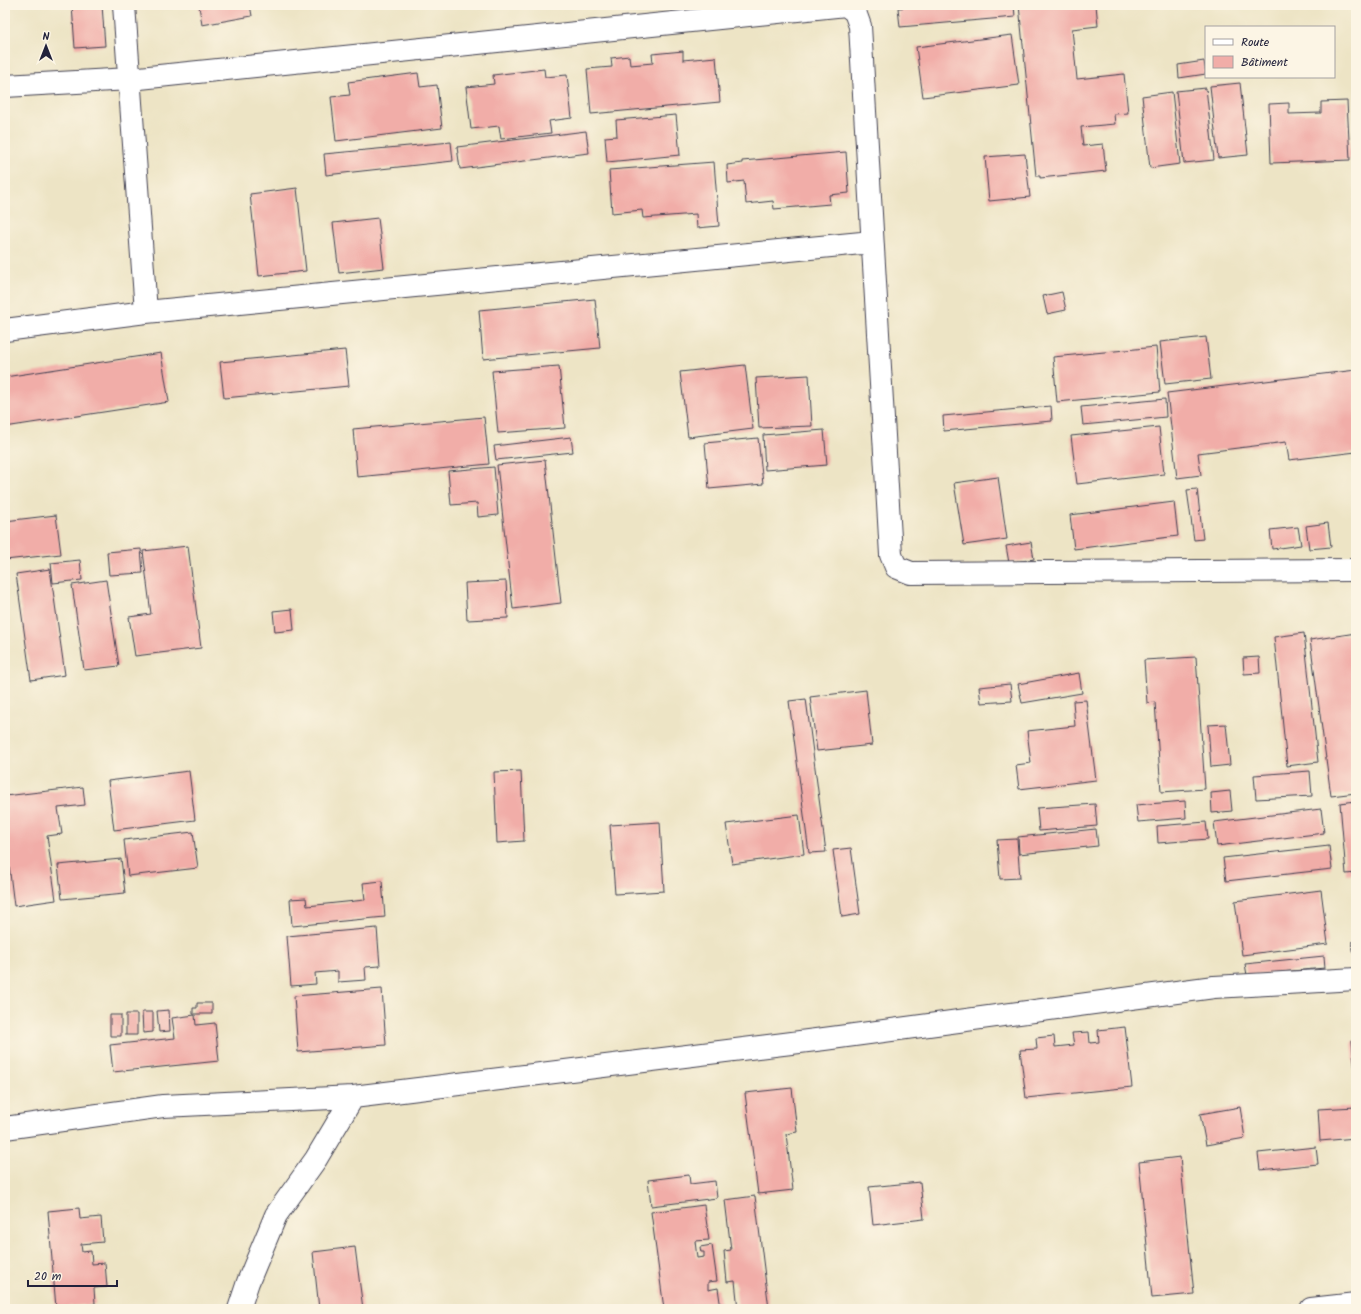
<svg xmlns="http://www.w3.org/2000/svg" width="1361" height="1314" viewBox="0 0 1361 1314" font-family="Kalam,sans-serif">
	<style>
		.building { fill: #f1ada8 }
		.lines { fill: none; stroke-linecap: round; stroke-linejoin: round }
		.minor-casing { stroke: #403f50; stroke-width: 24 }
		.minor { stroke: #fff; stroke-width: 22 }
	</style>
	<rect width="100%" height="100%" fill="#fcf5e5"/>
	<filter id="ink" filterUnits="userSpaceOnUse"><feTurbulence type="fractalNoise" baseFrequency=".025" numOctaves="2"/><feDisplacementMap in="SourceGraphic" scale="8" xChannelSelector="R" yChannelSelector="G"/><feConvolveMatrix kernelMatrix="1 2 1 2 8 2 1 2 1" color-interpolation-filters="sRGB"/></filter>
	<filter id="wash" filterUnits="userSpaceOnUse"><feTurbulence type="fractalNoise" baseFrequency=".012" numOctaves="4" result="noise"/><feDisplacementMap in="SourceGraphic" scale="16" xChannelSelector="R" yChannelSelector="G"/><feGaussianBlur stdDeviation="0.9" result="paint"/><feColorMatrix in="noise" values="0 0 0 0 0 0 0 0 0 0 0 0 0 0 0 0 0 1.4 0 .05"/><feComposite in="paint" operator="in"/></filter>
	<g filter="url(#wash)">
		<rect width="100%" height="100%" fill="#ede4c5"/>
		<g id="blocks">
			<path class="building" d="M72,5h30l3,41 -30,2z
				M207,5h43l2,11 -50,9 -3,-19z
				M932,5h82l1,12 -115,10 -2,-19z
				M1019,5h77l2,21 -26,3 5,50 47,-5 4,39 -14,1 1,10 -34,3 2,19 20,-2 3,27 -66,7v-2h-4z
				M1012,35l7,50 -96,12 -7,-50z
				M683,51v9l33,-3 4,45 -129,12 -4,-45 25,-2 -1,-9 18,-2 1,9 23,-2 -1,-9z
				M1204,61l2,13 -27,4 -1,-13z
				M544,69l1,8 22,-2 5,43 -23,3 2,12 -50,6 -2,-13 -28,3 -5,-42 28,-3 -1,-9z
				M418,73l2,14 17,-2 5,43 -106,13 -5,-44 19,-2 -2,-13z
				M1240,83l8,72 -30,3 -8,-72z
				M1206,88l8,72 -30,3 -8,-72z
				M1172,92l8,72 -30,4 -8,-72z
				M1347,101l3,59 -79,3 -2,-59 20,-1v11l32,-1v-11z
				M676,115l4,40 -73,7 -2,-25 12,-1 -1,-16z
				M586,131l3,22 -129,16 -3,-22z
				M451,142l2,19 -127,14 -2,-21z
				M846,152l3,41 -20,2 1,9 -56,5 -1,-8 -27,3 -2,-23 -16,2 -1,-18 15,-2v-2z
				M1025,154l5,43 -41,4 -4,-44z
				M714,162l5,64 -22,2 -1,-14 -53,4 -1,-8 -30,3 -3,-43z
				M297,188l9,83 -47,5 -9,-82z
				M378,218l6,50 -45,5 -6,-50z
				M1062,292l4,18 -19,4 -4,-18z
				M595,299l5,49 -117,11 -4,-49z
				M1206,337l5,42 -46,5 -5,-42z
				M1156,347l4,45 -103,10 -4,-45z
				M345,350l4,36 -125,12 -4,-36z
				M161,353l8,49 -164,25v-50z
				M745,365l8,64 -65,8 -8,-65z
				M559,366l6,62 -67,5 -6,-62z
				M1356,370v82l-67,8 -3,-18 -88,11 3,22 -24,3 -10,-85z
				M809,375l3,51 -53,2 -3,-50z
				M1165,399l1,18 -83,8 -2,-18z
				M1051,406l1,15 -108,10 -1,-15z
				M484,417l5,47 -132,13 -4,-48z
				M1159,427l5,47 -87,10 -6,-48z
				M824,430l3,35 -62,5 -2,-35z
				M571,437l2,15 -77,8 -2,-14z
				M758,438l5,46 -54,5 -4,-46z
				M545,460l16,143 -48,6 -16,-144z
				M494,467l4,48 -20,2 -1,-14 -26,2 -3,-34z
				M998,477l9,62 -43,6 -10,-62z
				M1197,489l6,50 -9,1 -7,-50z
				M1174,502l4,34 -104,13 -4,-34z
				M56,515l5,39 -56,6v-39z
				M1328,523l3,24 -22,2 -3,-23z
				M1298,527l3,18 -29,4 -2,-19z
				M1031,542l3,17 -25,4 -3,-17z
				M188,546l13,102 -66,8 -6,-39 22,-3 -8,-63z
				M141,549l2,24 -34,2 -2,-23z
				M80,560l2,20 -29,3 -2,-20z
				M50,569l15,106 -34,5 -15,-106z
				M106,580l13,86 -35,4 -12,-85z
				M506,581l2,37 -41,2 -2,-37z
				M292,609l2,21 -19,2 -2,-21z
				M1304,633l14,129 -31,4 -13,-129z
				M1356,633v160l-25,3 -21,-156z
				M1196,657l9,132 -44,3 -6,-90 -8,1 -3,-43z
				M1259,657l1,16 -16,1 -1,-16z
				M1079,673l3,20 -60,10 -4,-19z
				M1010,684l2,17 -31,2 -2,-16z
				M866,690l6,55 -55,6 -7,-54z
				M806,699l20,153 -17,1 -20,-152z
				M1086,700l10,80 -77,9 -3,-24 15,-2 -4,-32 48,-5 -2,-25z
				M1226,724l4,41 -19,2 -3,-42z
				M189,771l6,49 -81,10 -6,-49z
				M521,771l3,70 -27,2 -3,-71z
				M1310,771l2,25 -56,3 -2,-24z
				M83,787l2,18 -27,3 4,26 -15,2 9,64 -42,6 -9,-74v-36z
				M1230,791l2,20 -20,2 -1,-20z
				M1185,801l1,17 -48,4 -2,-17z
				M1356,801v72l-10,1 -6,-71z
				M1095,804l2,22 -58,5 -2,-23z
				M1321,809l3,24 -107,13 -3,-24z
				M799,815l5,39 -72,10 -6,-40z
				M660,822l4,69 -49,3 -5,-69z
				M1206,822l2,17 -50,4 -1,-17z
				M1096,829l2,17 -79,8 -1,-17z
				M193,832l5,36 -70,8 -4,-36z
				M1017,839l3,39 -20,1 -3,-39z
				M1329,846l3,23 -106,12 -3,-23z
				M851,848l9,66 -18,3 -9,-67z
				M121,859l4,34 -63,6 -4,-34z
				M382,881l3,36 -93,9 -2,-27 16,-1 1,8 58,-6 -2,-17z
				M1321,890l7,54 -86,11 -7,-54z
				M377,928l3,38 -15,1 1,13 -28,2v-11l-23,2 1,11 -25,2 -4,-50z
				M1356,941v16h-2l-2,-15z
				M1324,956l1,12 -78,7 -2,-11z
				M382,989l4,56 -88,7 -4,-56z
				M197,1003h15v11h-19v-6h4z
				M169,1010l1,21 -11,1 -2,-21z
				M142,1012h11v20l-10,1z
				M126,1014h11v21h-11z
				M110,1015h11v21h-11z
				M195,1015l1,10 19,-2 4,38 -106,11 -3,-27 65,-7 -3,-20z
				M1125,1027l7,60 -106,11 -6,-48 17,-1 -1,-11 18,-2 1,11 19,-2 -2,-12 17,-1 1,11 9,-1 -1,-12z
				M1352,1041h4v32h-1z
				M792,1088l5,44 -11,2 7,56 -35,4 -13,-101z
				M1240,1107l5,31 -39,7 -6,-31z
				M1356,1107v31l-36,3 -2,-32z
				M1316,1147l2,17 -58,6 -2,-17z
				M1180,1157l14,137 -42,4 -13,-136z
				M689,1175l1,9 25,-3 2,17 -66,8 -3,-26z
				M920,1182l4,37 -51,6 -4,-38z
				M755,1196l14,113h-31l-3,-28 -8,1 -3,-31 7,-1 -6,-50z
				M704,1205l5,35 -14,1 2,17 7,-1v-5h-3l-1,-5 12,-2 5,36 -9,1v8l10,-2 3,21h-57l-13,-97z
				M79,1208l1,11 21,-2 2,25 -22,2 1,8 9,-1 1,13 13,-1 2,24 -13,1 1,16 -39,4 -8,-97z
				M355,1247l8,62h-44l-6,-57z
				M214,1306l1,3h-20v-1z"/>
		</g>
	</g>
	<g filter="url(#ink)">
		<use href="#blocks" fill-opacity="0" stroke="#403f50" stroke-width="1"/>
		<g class="lines">
			<g class="minor-casing">
				<path id="minor" d="M124,5l22,307
					M5,86l125,-7 716,-74 9,7 5,14 31,529 5,12 15,6 445,-3
					M5,330l141,-18 726,-70
					M5,1128l158,-22 190,-9 471,-58 390,-52 142,-8
					M239,1309l9,-27 28,-67 40,-56 37,-62
					M1311,1309l45,-5"/>
			</g>
			<use href="#minor" class="minor"/>
		</g>
	</g>
	<rect width="1361" height="1314" fill="none" stroke="#fcf5e5" stroke-width="20"/>
	<rect x="1205" y="26" width="130" height="52" fill="#fcf5e5" stroke="#a5a1a1"/>
	<rect x="1213" y="39" width="20" height="6" fill="#ffffff" stroke="#a5a1a1"/>
	<text x="1241" y="46" font-size="12" fill="#22223b">Route</text>
	<rect x="1213" y="56" width="20" height="12" fill="#f1ada8" stroke="#a5a1a1"/>
	<text x="1241" y="66" font-size="12" fill="#22223b">Bâtiment</text>
	<g transform="translate(46 46)" stroke="#fcf5e5" stroke-width="3" paint-order="stroke">
	<path d="M0-3L7 15L0 10L-7 15Z" fill="#22223b"/>
	<text y="-6" font-size="11" font-weight="bold" text-anchor="middle" fill="#22223b">N</text>
	</g>
	<path d="M28 1280v6h89v-6" fill="none" stroke="#22223b" stroke-width="2"/>
	<text x="34" y="1280" font-size="12" fill="#22223b" stroke="#fcf5e5" stroke-width="3" paint-order="stroke">20 m</text>
</svg>
